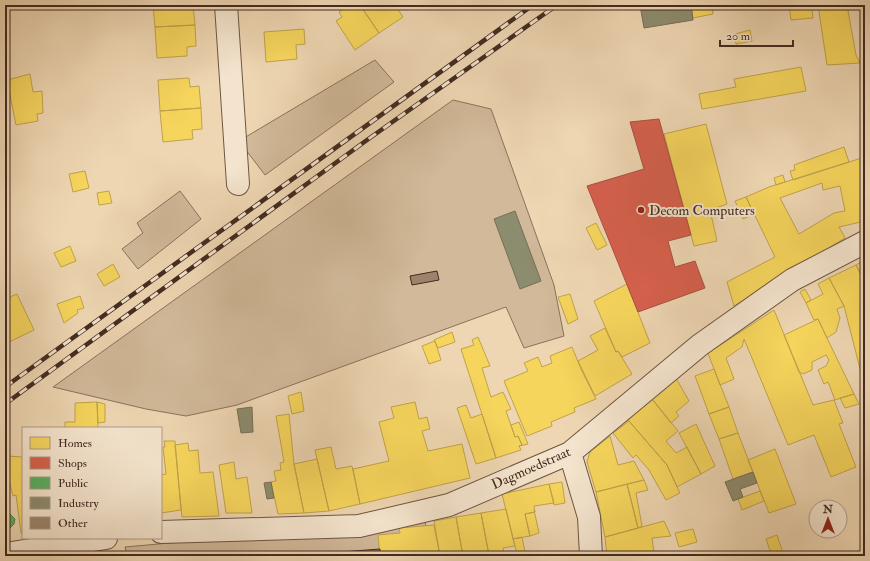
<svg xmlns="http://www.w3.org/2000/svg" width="870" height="561" viewBox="0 0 870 561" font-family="'IM FELL Double Pica',serif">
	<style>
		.green { fill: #d1b999; stroke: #8a725d }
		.homes { fill: #f6d55c; stroke: #c0a24a; fill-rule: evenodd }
		.shops { fill: #d6604d; stroke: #aa5040 }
		.public { fill: #5aae61; stroke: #53874e }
		.industry { fill: #8c8c6e; stroke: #766f57 }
		.building { fill: #9c846c; stroke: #432b21 }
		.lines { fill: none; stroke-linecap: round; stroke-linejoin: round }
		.minor-casing { stroke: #6e5645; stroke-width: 24 }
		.minor { stroke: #f4e4cd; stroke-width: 22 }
		.rail-casing { stroke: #432b21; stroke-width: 4.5 }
		.rail { stroke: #f4e4cd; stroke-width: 3; stroke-dasharray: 9; stroke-linecap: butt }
		.poi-dot { fill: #8f2418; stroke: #f4e4cd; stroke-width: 1.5 }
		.labels { text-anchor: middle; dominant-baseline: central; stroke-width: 4; stroke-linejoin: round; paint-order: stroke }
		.poi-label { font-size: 14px; fill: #432b21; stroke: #f4e4cd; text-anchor: start }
		.street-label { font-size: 14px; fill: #432b21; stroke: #f4e4cd }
	</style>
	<rect width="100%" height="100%" fill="#eed6b2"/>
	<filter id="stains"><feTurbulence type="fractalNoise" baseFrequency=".005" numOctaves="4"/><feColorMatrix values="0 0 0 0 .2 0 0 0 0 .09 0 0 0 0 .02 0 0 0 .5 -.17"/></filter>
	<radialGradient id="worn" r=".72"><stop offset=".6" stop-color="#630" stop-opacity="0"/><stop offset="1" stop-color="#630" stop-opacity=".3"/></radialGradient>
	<path class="green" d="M375,60l19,22 -129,93 -26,-34z
		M453,100l38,9 63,176 10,51 -40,12 -18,-41 -269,98 -51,11 -40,-7 -93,-22z
		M180,191l21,28 -63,50 -16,-20 21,-16 -6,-10z
		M425,520l5,36h-303l-2,-9z"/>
	<path class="homes" d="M153,5h40l2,20 -40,2z
		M349,5h11l19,28 -24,17 -19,-29 6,-4 -3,-5z
		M360,5h35l8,12 -24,16z
		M691,5h21l1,9 -20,4z
		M781,5h37v3l-6,1 1,9 -22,2 -2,-14 -8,1z
		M818,5h29l9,50 4,8 -33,2z
		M195,25l1,21 -9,1v9l-30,2 -2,-31z
		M304,29l1,15 -9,1 1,14 -31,3 -2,-30z
		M750,30l2,11 -16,3 -1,-10z
		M801,67l5,24 -104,18 -3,-15 37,-7 -2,-8z
		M30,74l3,18 9,-1 1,22 -6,1 1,7 -22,4 -9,-45z
		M189,78l1,9 9,-1 2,22 -41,3 -2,-31z
		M201,108l1,21 -10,1 1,9 -30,3 -3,-31z
		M706,124l21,80 -17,6 7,31 -23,5 -30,-112z
		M844,147l5,15 -56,18 -3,-9 5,-1 -1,-5z
		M865,157v64l-26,6 6,11 -111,68 -7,-24 48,-25 -29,-60 23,-10zM822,183l1,7 17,-4 5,25 -11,2 -35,21 -19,-36z
		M85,171l4,17 -16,4 -4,-18z
		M783,175l2,7 -9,3 -2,-7z
		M109,191l3,12 -13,2 -2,-12z
		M746,197l8,17 -11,5 -8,-18z
		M596,223l11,22 -10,5 -11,-22z
		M70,246l6,15 -15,6 -7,-14z
		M865,260v23l-9,-18z
		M113,264l7,13 -16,9 -7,-12z
		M856,265l9,18v105l-21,-82 -15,-28z
		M829,278l15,28 -7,3 3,9 -4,14 -9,6 -9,-19 -4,1 -8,-17 17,-9 -5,-10z
		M627,284l23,59 -28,14 -4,-6 -2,1 -22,-51z
		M805,289l6,11 -5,3 -6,-11z
		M17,294l17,36 -29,14v-45z
		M570,294l8,25 -10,5 -10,-27z
		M80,296l4,12 -7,2 1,3 -14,10 -7,-19z
		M774,310l39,95 21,-5 9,23 -4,1 17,43 -25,10 -17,-42 -26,10 -44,-106 -2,8 -16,11 8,21 -14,6 -12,-32z
		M818,319l9,19 27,56 -19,6 -7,-18 -4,2 -6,-14 8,-4 3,-6 -3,-5 -14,7v8l-9,4 -4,-2 -15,-37z
		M605,328l11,24 2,-1 14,23 -37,22 -17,-35 20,-11 -8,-14z
		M452,332l3,10 -17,6 -4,-8z
		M478,337l12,29 -8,2 9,29 12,-5 8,17 -5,2 9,26 3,-1 4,9 -3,1 2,4 -25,8 -35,-109 13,-4 -2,-5z
		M435,341l6,19 -12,4 -7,-18z
		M572,347l10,24 14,28 -22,9 1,4 -24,10 1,4 -25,10 -23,-55 24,-10 -4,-8 14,-6 4,10 10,-4 -2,-7z
		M714,369l15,38 -20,7 -14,-38z
		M676,378l13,23 -13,11 3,4 -8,7 -19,-24z
		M301,392l3,19 -12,3 -4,-18z
		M854,394l5,10 -14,4 -5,-10z
		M652,399l26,32 -12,10 10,12 11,-6 14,27 -24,13 -10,-22 -39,-45z
		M97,402l1,26h-33v-6h10v-19z
		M97,402l8,2v18l-7,1z
		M415,402l4,17 8,-2 3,12 -8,2 6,20 34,-7 8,34 -110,26 -7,-35 36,-8 -10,-39 15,-4 -3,-11z
		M466,405l5,13 11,-4 14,44 -20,6 -19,-56z
		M729,407l9,26 -19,6 -10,-25z
		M289,414l5,50 10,49 -26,1 -7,-32 5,-1 -2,-10 7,-1 -1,-7 4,-1 -8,-46z
		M629,421l38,44 13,28 -14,7 -17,-30 -13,-15 -3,3 -20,-25z
		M519,422l9,22 -9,2 3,-1 -4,-9 -3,1 -4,-12z
		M696,424l19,42 -14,8 -22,-41z
		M738,433l15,39 -20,7 -14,-40z
		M610,436l8,29 16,-4 10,19 -48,12 -9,-30 3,-10z
		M164,441h11l6,69 -20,3v-38l5,-1 -3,-27h2z
		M188,443l1,8 9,-1 2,23 13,-1 6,44 -37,1 -7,-72z
		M331,447l5,22 16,-3 8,38 -31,7 -14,-61z
		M775,449l21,55 -27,9 -21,-53z
		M7,456l16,1v76h-2l-5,-38 -3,1 -5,-20z
		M317,459l12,52 -25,2 -10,-49z
		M234,462l2,17 11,-2 5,36h-26l-7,-48z
		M644,480l4,10 -12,3 6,33 -4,2 -11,-44z
		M562,482l3,21 -11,2 -5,-21z
		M549,484l5,19 -20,3 1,6 -10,2 5,22 -17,3 -11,-45z
		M627,484l11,44 -33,9 -9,-45z
		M760,491l4,10 -22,9 -4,-11z
		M506,509l9,37 -12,2 1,5 -15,2 -8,-42z
		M534,510l5,23 -9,3 -5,-22 10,-2z
		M481,513l8,43h-26l-7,-39z
		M456,517l7,39h-23l-6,-35z
		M664,521l7,15 -19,2 2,15 -47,3 -2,-19z
		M434,525l6,31h-60l-2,-21 22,-2 -1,-5z
		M693,529l4,13 -18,5 -4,-14z
		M777,535l7,21h-12l-6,-17z
		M522,537l3,15 -8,2 -4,-15z
		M661,552l1,4h-35l27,-3z
		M110,553l1,3h-18l11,-2z
		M556,554l1,2h-26v-1z"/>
	<path class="shops" d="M659,119l32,116 -23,6 7,26 20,-6 10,27 -67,24 -51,-126 57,-17 -14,-47z"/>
	<path class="public" d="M10,514l5,5 -1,5 -9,9v-18z"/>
	<path class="industry" d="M640,5h51l2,15 -49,8z
		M515,211l26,70 -21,8 -26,-70z
		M252,407l1,25 -12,1 -4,-24z
		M753,472l4,11 -17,6 3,8 -10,4 -8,-19z
		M271,482l3,16 -7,1 -3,-16z"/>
	<path class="building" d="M437,271l2,9 -27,5 -2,-9z
		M380,549v7h-26v-5z
		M354,551v5h-12v-4z"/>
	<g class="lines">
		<g class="minor-casing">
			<path id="minor" d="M226,5l12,179
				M570,453l19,64 2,39
				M161,532l198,-6 90,-21 121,-52 130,-108 92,-65 73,-38
				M5,554l101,-16"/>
		</g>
		<use href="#minor" class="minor"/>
		<g class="rail-casing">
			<path id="rail" d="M5,387l528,-382
				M5,404l362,-264 190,-135"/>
		</g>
		<use href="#rail" class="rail"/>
	</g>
	<circle class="poi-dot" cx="641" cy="210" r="4"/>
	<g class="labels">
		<g class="poi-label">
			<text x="649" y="210">Decom Computers</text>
		</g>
		<g class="street-label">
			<text transform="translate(531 468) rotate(-24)">Dagmoedstraat</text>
		</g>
	</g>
	<rect width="870" height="561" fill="none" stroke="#eed6b2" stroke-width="20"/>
	<rect x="6" y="6" width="858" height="549" fill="none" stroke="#432b21" stroke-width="2"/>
	<rect x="10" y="10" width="850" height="541" fill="none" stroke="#432b21"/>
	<rect x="22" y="427" width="140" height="112" fill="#f4e4cd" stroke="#ad9a88"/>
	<rect x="30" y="437" width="20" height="12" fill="#f6d55c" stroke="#ad9a88"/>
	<text x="58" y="447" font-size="12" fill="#432b21">Homes</text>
	<rect x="30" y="457" width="20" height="12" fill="#d6604d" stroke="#ad9a88"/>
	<text x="58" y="467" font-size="12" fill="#432b21">Shops</text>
	<rect x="30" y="477" width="20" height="12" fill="#5aae61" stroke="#ad9a88"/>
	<text x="58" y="487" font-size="12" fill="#432b21">Public</text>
	<rect x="30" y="497" width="20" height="12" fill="#8c8c6e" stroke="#ad9a88"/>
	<text x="58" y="507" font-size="12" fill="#432b21">Industry</text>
	<rect x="30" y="517" width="20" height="12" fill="#9c846c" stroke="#ad9a88"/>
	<text x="58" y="527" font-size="12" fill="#432b21">Other</text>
	<g transform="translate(828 519)"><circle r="19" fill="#f4e4cd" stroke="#ad9a88"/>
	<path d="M0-3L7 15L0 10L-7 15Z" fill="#8f2418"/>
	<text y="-6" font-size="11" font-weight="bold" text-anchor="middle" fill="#432b21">N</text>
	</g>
	<path d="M720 40v6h73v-6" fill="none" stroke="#432b21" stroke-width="2"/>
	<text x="726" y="40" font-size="12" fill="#432b21" stroke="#f4e4cd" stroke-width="3" paint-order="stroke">20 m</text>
	<rect width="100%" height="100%" filter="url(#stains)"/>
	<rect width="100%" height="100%" fill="url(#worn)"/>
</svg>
